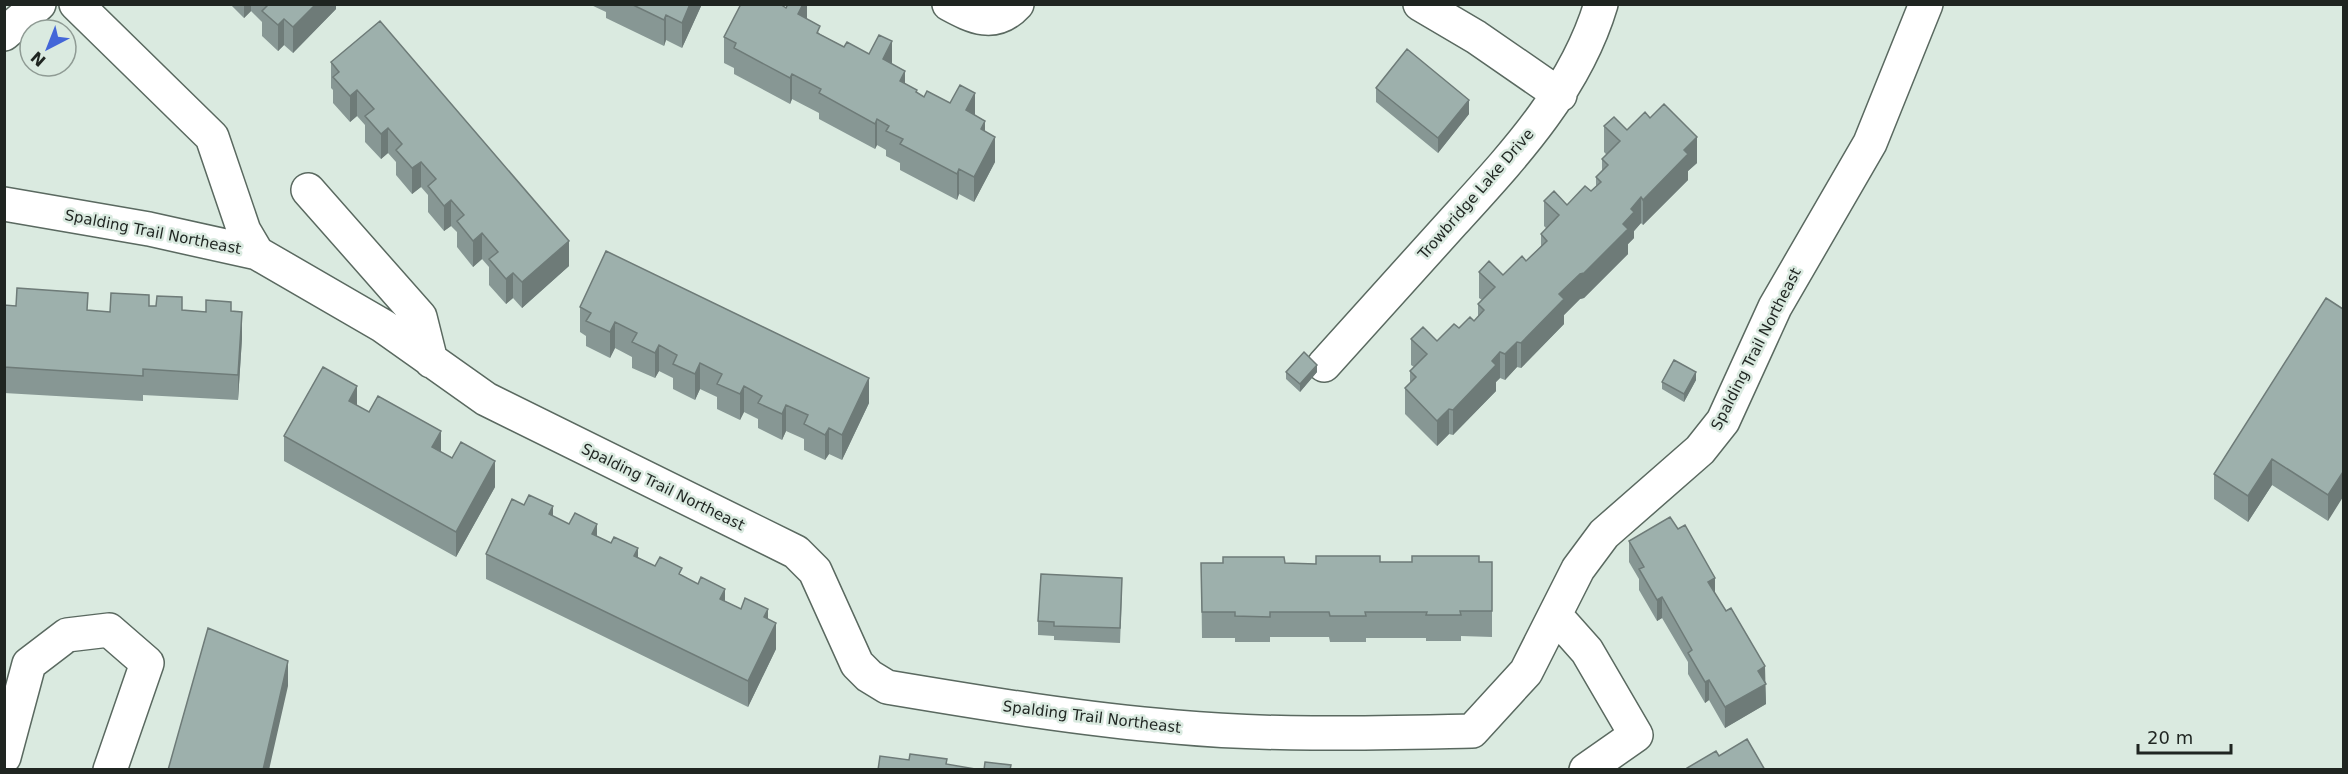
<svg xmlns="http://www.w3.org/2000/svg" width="2348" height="774" viewBox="0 0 2348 774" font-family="'DejaVu Sans',sans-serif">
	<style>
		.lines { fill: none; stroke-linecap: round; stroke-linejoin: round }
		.minor-casing { stroke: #5a6960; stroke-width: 36 }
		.minor { stroke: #fff; stroke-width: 33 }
		.wall { fill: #879794 }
		.shaded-wall { fill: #6e7b78 }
		.building { fill: #9db0ac; stroke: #6e7b78; stroke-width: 1.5 }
		.labels { text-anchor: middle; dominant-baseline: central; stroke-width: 5; stroke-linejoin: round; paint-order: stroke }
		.street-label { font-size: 15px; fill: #1f2521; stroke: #daeae0 }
	</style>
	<rect width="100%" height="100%" fill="#daeae0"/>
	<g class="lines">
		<g class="minor-casing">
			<path id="minor" d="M76,4l136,133 32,94 13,22
				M949,4c24,13 46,24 68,0
				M1420,4l56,33 84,58
				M4,34l35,-30
				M308,190l112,127 11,44
				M4,204l145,25 108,24 126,73 103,73 310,153 19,19 42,93 12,12 18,11c96,16 191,32 289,40 98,9 197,6 296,4l54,-59 52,-103 26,-35 96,-84 23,-29 52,-114 95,-164 56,-139
				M1324,365c43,-47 86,-95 129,-143 59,-65 122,-131 148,-218
				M1555,615l32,36 49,84 -50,35
				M4,757l25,-93 38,-29 42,-5 38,33 -37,107"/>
		</g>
		<use href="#minor" class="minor"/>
	</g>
	<path class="wall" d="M230,4h106v5l-43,44 -9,-8 -6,6 -16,-15v-14l-11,-11 -7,7z
		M589,4h113l-20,44 -16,-8 -2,6 -58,-28v-6z
		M807,4v15l13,15 24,13 25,7 23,10 13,19 19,14 26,6 25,12 10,16 10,31 -21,40 -15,-8 -2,6 -57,-30v-7l-14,-7v-6l-9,-5 -2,4 -56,-30v-6l-27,-14 -2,5 -56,-30v-6l-10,-5v-26l62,-29z
		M331,62l238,204 -47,42 -9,-10 -7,6 -17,-19v-18l-7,-8 -9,8 -16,-20v-15l-6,-6 -7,5 -16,-19v-17l-7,-8 -9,7 -16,-19v-13l-8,-9 -7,6 -16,-17v-17l-8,-9 -7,6 -17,-19v-13l-2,-2z
		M1376,88l93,26 -31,39 -62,-51z
		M1650,118l47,45 -9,8v9l-45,45 -2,-2 -7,8v7l-6,6v10l-44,44 -4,1 -16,16v9l-43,44 -4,-1 -12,13 -5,-2 -4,4v9l-43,44 -4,-1 -12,12 -32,-32v-26l5,-4v-13l4,-4 -3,-2v-26l26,2 37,-20 4,-5v-12l4,-4 -3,-2v-26l24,3 23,-14 15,-15v-12l6,-5 -3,-3v-25l23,4 24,-14 5,-5v-9l6,-6v-12l5,-4 -3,-3v-26l23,4z
		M4,305l106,7 39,-6 33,4 24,2 25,-1 11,27 -4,62 -95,-5v6l-139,-8z
		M580,307l289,96 -27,57 -13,-6 -4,6 -21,-10v-11l-18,-8 -4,9 -24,-12v-9l-14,-7 -4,8 -23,-11v-12l-17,-8 -5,11 -22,-11v-11l-14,-7 -4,7 -23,-10v-11l-17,-9 -5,10 -24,-12v-10l-6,-4z
		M2343,309l-15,212 -56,-36 -24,37 -34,-23v-25z
		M1286,372h31l-17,20 -14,-13z
		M1696,380l-12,22 -22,-13v-7z
		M357,406l84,46 54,35 -39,70 -172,-96v-25z
		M524,505l73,31 58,30 27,9 43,26 16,8 27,10 8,30 -28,58 -262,-128v-25z
		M1629,541l86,52 50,90 1,21 -41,24 -16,-28 -4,3 -17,-29v-12l-26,-44 -5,3 -18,-31v-11l-10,-17z
		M1380,562h112v75l-31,-1v5h-35v-3h-60v4h-36l-1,-5h-59v5h-35v-4h-33l-1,-75 115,1z
		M1122,592l-2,51 -66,-3v-4l-16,-1v-14z"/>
	<path class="shaded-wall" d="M244,4h7v7l-7,7z
		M316,4h20v5l-43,44v-26z
		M690,4h12l-20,44v-25z
		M803,4h4v19l-9,-9z
		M666,15v25l-2,6v-26z
		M284,19v26l-6,6v-26z
		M892,41v26l-9,-8z
		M905,71v26l-5,-16z
		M792,74v25l-2,5v-26z
		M357,90v26l-7,6v-26z
		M975,93v26l-9,-9z
		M1469,100v14l-31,39v-15z
		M877,119v26l-2,4v-25z
		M985,121v25l-4,-17z
		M388,128v25l-7,6v-25z
		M995,137v25l-21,40v-25z
		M1697,137v26l-9,8v9l-45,45v-25l41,-50z
		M421,162v25l-9,7v-26z
		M959,169v25l-2,6v-26z
		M1641,197v26l-7,8v7l-6,6v10l-44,44 -4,1 -16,16v9l-43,44v-25l38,-49z
		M451,200v26l-7,5v-25z
		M482,233v26l-9,8v-26z
		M569,241v25l-47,42v-26z
		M513,273v25l-7,6v-25z
		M242,312v26l-4,62v-25z
		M615,322v26l-5,10v-26z
		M1517,342v25l-12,13v-26z
		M659,345v26l-4,7v-25z
		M1500,352v26l-4,4v9l-43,44v-25z
		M700,363v26l-5,11v-26z
		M1317,365v7l-17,20v-8z
		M1696,372v8l-12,22v-8z
		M869,378v25l-27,57v-25z
		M357,386v26l-8,-11z
		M744,386v26l-4,8v-26z
		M786,405v26l-4,9v-26z
		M1449,409v25l-12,12v-25z
		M829,428v26l-4,6v-25z
		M441,431v26l-9,-10z
		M2272,459v26l-24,37v-26z
		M495,461v26l-39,70v-25z
		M2343,472v25l-15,24v-26z
		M553,506v26l-4,-18z
		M597,524v26l-5,-16z
		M638,548v25l-4,-17z
		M1715,578v20l-7,-16z
		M725,589v25l-5,-15z
		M1662,597v21l-5,3v-21z
		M768,609v26l-4,-18z
		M776,623v26l-28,58v-26z
		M288,661v25l-19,84h-6z
		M1765,666l1,38 -41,24v-21l33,-36z
		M1709,680v20l-4,3v-21z"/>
	<path class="building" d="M269,4h47l-23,23 -9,-8 -6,6 -16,-14z
		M631,4h59l-8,19 -16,-8 -2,5z
		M741,4h39l6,4 2,-4h15l-5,10 22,12 -3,7 27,14 3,-5 22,12 10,-19 13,6 -9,18 22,12 -5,10 17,9 -1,2 8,5 3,-6 23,12 10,-18 15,8 -9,17 19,11 -4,8 14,8 -21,40 -15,-8 -2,5 -57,-30 3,-5 -17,-8 3,-5 -12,-7 -2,5 -56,-31 2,-4 -29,-15 -2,4 -56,-30 2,-5 -12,-6z
		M380,21l189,220 -47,41 -9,-9 -7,6 -17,-20 9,-7 -16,-19 -9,8 -16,-20 7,-6 -13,-15 -7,6 -16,-20 8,-7 -15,-17 -9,6 -16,-18 6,-6 -14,-16 -7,6 -16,-18 9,-7 -17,-19 -7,6 -17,-19 6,-5 -8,-10z
		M1407,49l62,51 -31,38 -62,-50z
		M1664,104l33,33 -13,13 4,4 -45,46 -2,-3 -10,12 3,3 -11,12 5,5 -44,44 -4,1 -21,20 5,5 -43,44 -4,-1 -12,12 -5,-2 -8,9 4,4 -43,45 -4,-1 -12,12 -32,-33 11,-11 -6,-6 17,-17 -16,-15 12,-12 14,14 17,-17 5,4 11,-11 4,4 10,-11 -6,-6 17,-17 -16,-15 10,-11 14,14 19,-19 4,5 21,-20 -6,-7 18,-19 -15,-14 10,-10 13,14 18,-19 6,5 10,-9 -5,-5 12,-12 -6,-6 18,-18 -16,-15 10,-9 13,13 18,-18 5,6z
		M606,251l263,127 -27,57 -13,-7 -4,7 -21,-11 4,-9 -22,-10 -4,9 -24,-11 4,-7 -18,-10 -4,8 -23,-10 5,-10 -22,-11 -5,11 -22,-10 4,-9 -18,-10 -4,8 -23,-11 5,-9 -22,-11 -5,10 -24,-11 5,-8 -11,-6z
		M17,288l71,5 -1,17 23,2 1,-19 38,2v11h7l1,-10 25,1v13l24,2v-12l25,2v9l11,1 -4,63 -95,-6v7l-139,-9v-62l12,1z
		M2326,298l17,11v163l-15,23 -56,-36 -24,37 -34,-22z
		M1304,352l13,13 -17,19 -14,-12z
		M1674,360l22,12 -12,22 -22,-12z
		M323,367l34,19 -8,15 20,11 9,-16 63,35 -9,16 20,11 9,-16 34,19 -39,71 -172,-96z
		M529,495l24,11 -4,8 20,10 6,-11 22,11 -5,10 19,9 3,-6 24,11 -4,8 21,10 5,-9 22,11 -3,6 19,10 3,-7 24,12 -5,10 21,10 4,-11 23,11 -4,8 12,6 -28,58 -262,-127 26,-55 12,6z
		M1670,517l8,12 7,-4 30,53 -7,4 18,29 5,-3 34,58 -7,5 8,13 -41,23 -16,-27 -4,2 -17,-29 4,-3 -30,-53 -5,3 -18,-31 5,-2 -15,-26z
		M1316,556h64v6h32v-6h67v6h13v49h-32l1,4h-35l1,-3h-62l1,4h-36l-1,-4h-59v5l-35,-1v-4h-33l-1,-49h22v-6h61l1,6 31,1z
		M1041,574l81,4 -2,50 -66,-2v-4l-16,-1z
		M208,628l80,33 -25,109h-95z
		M1747,739l18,31h-77l-1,-2 29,-17 3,5z
		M910,754l37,5 -1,5 35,6h-103l2,-14 29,4z
		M985,762l26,3 -1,5h-26z"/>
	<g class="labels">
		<g class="street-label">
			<text transform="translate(1476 194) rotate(-49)">Trowbridge Lake Drive</text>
			<text transform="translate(153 232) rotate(11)">Spalding Trail Northeast</text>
			<text transform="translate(1756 349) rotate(-63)">Spalding Trail Northeast</text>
			<text transform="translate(663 487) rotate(26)">Spalding Trail Northeast</text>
			<text transform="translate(1092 717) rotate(7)">Spalding Trail Northeast</text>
		</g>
	</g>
	<rect width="2348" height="774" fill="none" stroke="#1f2521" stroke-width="12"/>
	<g transform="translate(48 48) rotate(222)"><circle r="28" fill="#daeae0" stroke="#8f9b94" stroke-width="1.5"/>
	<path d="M0-4.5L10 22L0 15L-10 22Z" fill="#4366d8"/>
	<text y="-9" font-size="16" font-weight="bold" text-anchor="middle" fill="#1f2521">N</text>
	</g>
	<path d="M2138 744v9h93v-9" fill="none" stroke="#1f2521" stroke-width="3"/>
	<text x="2147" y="744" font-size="18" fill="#1f2521" stroke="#daeae0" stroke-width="4.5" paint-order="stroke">20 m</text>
</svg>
